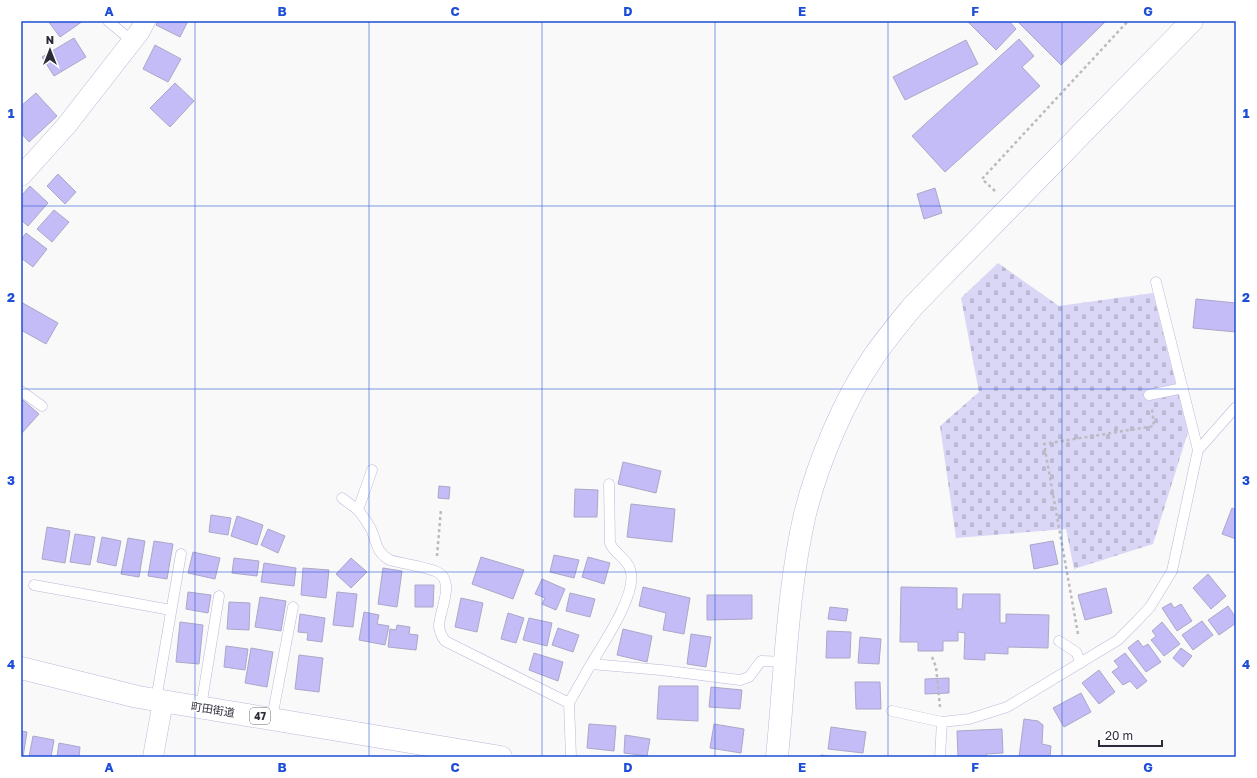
<svg xmlns="http://www.w3.org/2000/svg" width="1257" height="778" viewBox="0 0 1257 778" font-family="'Golos Text','Noto Sans JP',sans-serif">
	<style>
		.cemetery { fill: url(#cemetery-stones) }
		.building { fill: #c4bcf6; stroke: #aba7c8 }
		.lines { fill: none; stroke-linecap: round; stroke-linejoin: round }
		.service-casing { stroke: #bcb8da; stroke-width: 11 }
		.minor-casing { stroke: #bcb8da; stroke-width: 21 }
		.tertiary-casing { stroke: #bcb8da; stroke-width: 23 }
		.primary-casing { stroke: #bcb8da; stroke-width: 23 }
		.path { stroke: #bbbbbf; stroke-width: 2.5; stroke-dasharray: 3 3; stroke-linecap: butt }
		.service { stroke: #fff; stroke-width: 10 }
		.minor { stroke: #fff; stroke-width: 20 }
		.tertiary { stroke: #fff; stroke-width: 22 }
		.primary { stroke: #fff; stroke-width: 22 }
		.grid { fill: none; stroke: #1d4ed8; stroke-width: 1; stroke-opacity: 0.55 }
		.labels { text-anchor: middle; dominant-baseline: central; stroke-width: 3; stroke-linejoin: round; paint-order: stroke }
		.shield { fill: #fff; stroke: #6c6b74; stroke-width: 1 }
		.shield-label { font-size: 10px; font-weight: bold; fill: #2d2b39 }
		.street-label { font-size: 11px; fill: #2d2b39; stroke: #fff }
		.neatline { fill: none; stroke: #1d4ed8; stroke-width: 1.5 }
		.grid-label { font-size: 13px; text-anchor: middle; font-weight: bold; fill: #1d4ed8 }
	</style>
	<defs>
		<pattern id="cemetery-stones" width="16" height="16" patternUnits="userSpaceOnUse"><rect width="16" height="16" fill="#dad6f6"/><path d="M2 7V4a2 2 0 0 1 4 0v3zM10 15v-3a2 2 0 0 1 4 0v3z" fill="#bbb8d4"/></pattern>
	</defs>
	<rect width="100%" height="100%" fill="#f9f9f9"/>
	<path class="cemetery" d="M998,263l61,43 94,-13 35,139 -35,112 -79,25 -8,-40 -110,9 -16,-112 39,-34 -18,-94z"/>
	<path class="building" d="M48,21h35l-23,16z
		M158,21h30l-8,16 -24,-12z
		M967,21h42l7,8 -20,21z
		M1017,21h89l-45,44z
		M74,38l12,19 -32,19 -12,-19z
		M1019,39l15,17 -12,11 18,19 -95,86 -33,-36z
		M966,40l12,24 -73,36 -12,-23z
		M155,45l26,14 -13,23 -25,-13z
		M175,83l19,18 -24,26 -20,-19z
		M36,93l21,23 -28,26 -8,-9v-27z
		M58,174l18,18 -11,12 -18,-18z
		M30,186l18,17 -20,23 -7,-6v-24z
		M935,188l7,25 -18,6 -7,-25z
		M54,210l15,12 -17,20 -15,-13z
		M26,233l21,16 -14,18 -12,-9v-18z
		M1196,299l40,4v29l-43,-4z
		M21,302l37,21 -12,21 -25,-14z
		M23,400l16,14 -18,20v-32z
		M623,462l38,9 -5,22 -38,-9z
		M439,486l11,1 -1,12 -11,-1z
		M575,489l23,1 -1,27h-23z
		M631,504l44,5 -3,33 -45,-5z
		M1232,508l4,2v29l-14,-5z
		M211,515l20,3 -3,17 -19,-3z
		M237,516l26,9 -6,20 -26,-9z
		M47,527l23,4 -5,32 -23,-4z
		M268,529l17,7 -7,17 -17,-8z
		M75,534l20,3 -5,28 -20,-3z
		M102,537l19,4 -5,25 -19,-4z
		M128,538l17,3 -6,36 -18,-3z
		M154,541l19,3 -6,35 -19,-3z
		M1053,541l5,23 -24,5 -4,-24z
		M193,552l27,6 -5,21 -27,-6z
		M554,555l25,5 -5,18 -24,-6z
		M481,557l43,13 -11,29 -41,-15z
		M588,557l22,6 -6,21 -22,-7z
		M234,558l25,3 -2,15 -25,-3z
		M351,558l16,14 -16,16 -15,-14z
		M264,563l32,5 -2,18 -33,-4z
		M303,568l26,2 -3,28 -25,-3z
		M383,568l19,3 -5,36 -19,-3z
		M1208,574l18,22 -15,13 -18,-21z
		M542,579l23,10 -9,21 -14,-6 3,-6 -10,-4z
		M415,585h19l-1,22h-18z
		M643,587l47,11 -6,36 -21,-4 3,-17 -27,-7z
		M901,587l56,1v21h5l1,-15h37v29h6v-9l43,1 -1,33 -40,-1v7l-23,-1v7l-21,-1 1,-26 -7,-1v9h-15v10h-25v-9h-18z
		M1106,588l6,25 -27,7 -7,-25z
		M188,592l23,3 -3,18 -22,-4z
		M337,592l20,2 -4,33 -20,-2z
		M570,593l25,6 -5,18 -24,-6z
		M707,595h45v24l-45,1z
		M260,597l26,4 -5,30 -26,-4z
		M461,598l22,5 -6,29 -22,-5z
		M229,602l21,1 -1,27 -22,-1z
		M1171,603l3,5 7,-4 11,17 -15,10 -15,-23z
		M1228,606l8,12v5l-17,12 -11,-15z
		M830,607l18,2 -2,12 -18,-2z
		M364,612l15,3 -2,9 12,2 -4,19 -26,-5z
		M508,613l16,5 -8,25 -15,-4z
		M300,614l25,4 -3,24 -15,-2 1,-7 -10,-1z
		M529,618l23,5 -5,23 -24,-6z
		M1202,621l11,14 -20,15 -11,-15z
		M180,622l23,3 -4,39 -23,-2z
		M1162,622l18,22 -16,12 -13,-16 5,-4 -4,-5z
		M397,625l13,2 -1,7 9,1 -2,15 -28,-3 2,-18 6,1z
		M558,628l21,7 -6,17 -21,-7z
		M623,629l29,7 -5,26 -30,-7z
		M827,631l24,1 -1,26h-24z
		M691,634l20,3 -5,30 -19,-3z
		M860,637l21,2 -2,25 -21,-1z
		M1138,640l5,7 5,-3 13,18 -15,10 -18,-24z
		M226,646l22,3 -3,21 -21,-3z
		M251,648l22,4 -6,35 -22,-4z
		M1181,648l11,8 -9,11 -10,-9z
		M534,653l29,9 -5,19 -29,-11z
		M1125,653l22,28 -10,8 -7,-8 -7,4 -11,-13 7,-5 -5,-6z
		M299,655l24,3 -4,34 -24,-3z
		M1099,670l16,22 -16,12 -17,-21z
		M949,678v15l-24,1v-15z
		M855,682h25l1,27h-25z
		M659,686h39v35l-41,-2z
		M711,687l31,3 -2,19 -31,-2z
		M1081,693l10,19 -27,15 -11,-19z
		M1024,719l14,2 5,4 -1,19 9,2 -1,11h-31z
		M589,724l27,2 -2,25 -27,-3z
		M714,724l30,5 -3,24 -31,-5z
		M831,727l35,5 -3,21 -35,-4z
		M1002,729l1,24 -17,1 1,3h-29l-1,-26z
		M21,731l6,1 -4,25h-2z
		M625,735l25,4 -3,17 -23,-3z
		M33,736l21,4 -3,17h-22z
		M59,743l21,4 -1,10h-22z
		M821,755l16,2h-16z"/>
	<g class="lines">
		<g class="service-casing">
			<path id="service" d="M108,21l24,20
				M1156,282l42,168
				M21,391l21,15
				M1149,395l34,-7
				M372,470l-14,40c5,6 9,12 13,19 6,13 5,24 19,31 14,4 31,6 45,11 23,9 3,41 4,56 1,6 3,10 6,14l124,62
				M342,498l16,12
				M34,585l137,25
				M1059,641l17,11 5,11
				M591,664c12,-20 48,-72 39,-95 -4,-12 -16,-15 -20,-26l-1,-59
				M156,700l25,-146
				M201,707l18,-111
				M892,711l50,11
				M272,718l21,-111
				M571,757l-2,-54 22,-39 70,6 79,10 9,-3 12,-16 25,1
				M940,757l2,-35 27,-3 38,-12 111,-67 19,-19 13,-14 22,-36 26,-121 38,-43"/>
		</g>
		<g class="minor-casing">
			<path id="minor" d="M21,176l45,-50 74,-95 5,-10
				M153,757l10,-56"/>
		</g>
		<g class="tertiary-casing">
			<path id="tertiary" d="M777,757c8,-80 10,-166 28,-243 13,-52 39,-114 69,-158 12,-17 26,-34 39,-50l279,-285"/>
		</g>
		<g class="primary-casing">
			<path id="primary" d="M21,668l117,29 363,60"/>
		</g>
		<path class="path" d="M995,191l-13,-12 146,-158
			M437,556l4,-47
			M1078,634l-34,-190 110,-18 -2,-17
			M932,657l4,10 4,40"/>
		<use href="#service" class="service"/>
		<use href="#minor" class="minor"/>
		<use href="#tertiary" class="tertiary"/>
		<use href="#primary" class="primary"/>
	</g>
	<path class="grid" d="M195,21v736M369,21v736M542,21v736M715,21v736M888,21v736M1062,21v736M21,206h1215M21,389h1215M21,572h1215"/>
	<g class="labels">
		<rect class="shield" x="250" y="708" width="20" height="16" rx="3"/>
		<g class="shield-label">
			<text x="260" y="716">47</text>
		</g>
		<g class="street-label">
			<text transform="translate(213 709) rotate(9)">町田街道</text>
		</g>
	</g>
	<rect width="1257" height="778" fill="none" stroke="#ffffff" stroke-width="44"/>
	<g transform="translate(50 50)" stroke="#ffffff" stroke-width="3" paint-order="stroke">
	<path d="M0-3L7 15L0 10L-7 15Z" fill="#2d2b39"/>
	<text y="-6" font-size="11" font-weight="bold" text-anchor="middle" fill="#2d2b39">N</text>
	</g>
	<path d="M1099 740v6h63v-6" fill="none" stroke="#2d2b39" stroke-width="2"/>
	<text x="1105" y="740" font-size="12" fill="#2d2b39" stroke="#ffffff" stroke-width="3" paint-order="stroke">20 m</text>
	<rect x="22" y="22" width="1213" height="734" class="neatline"/>
	<g class="grid-label">
		<text x="109" y="16">A</text>
		<text x="282" y="16">B</text>
		<text x="455" y="16">C</text>
		<text x="628" y="16">D</text>
		<text x="802" y="16">E</text>
		<text x="975" y="16">F</text>
		<text x="1148" y="16">G</text>
		<text x="11" y="118">1</text>
		<text x="1246" y="118">1</text>
		<text x="11" y="302">2</text>
		<text x="1246" y="302">2</text>
		<text x="11" y="485">3</text>
		<text x="1246" y="485">3</text>
		<text x="11" y="669">4</text>
		<text x="1246" y="669">4</text>
		<text x="109" y="772">A</text>
		<text x="282" y="772">B</text>
		<text x="455" y="772">C</text>
		<text x="628" y="772">D</text>
		<text x="802" y="772">E</text>
		<text x="975" y="772">F</text>
		<text x="1148" y="772">G</text>
	</g>
</svg>
